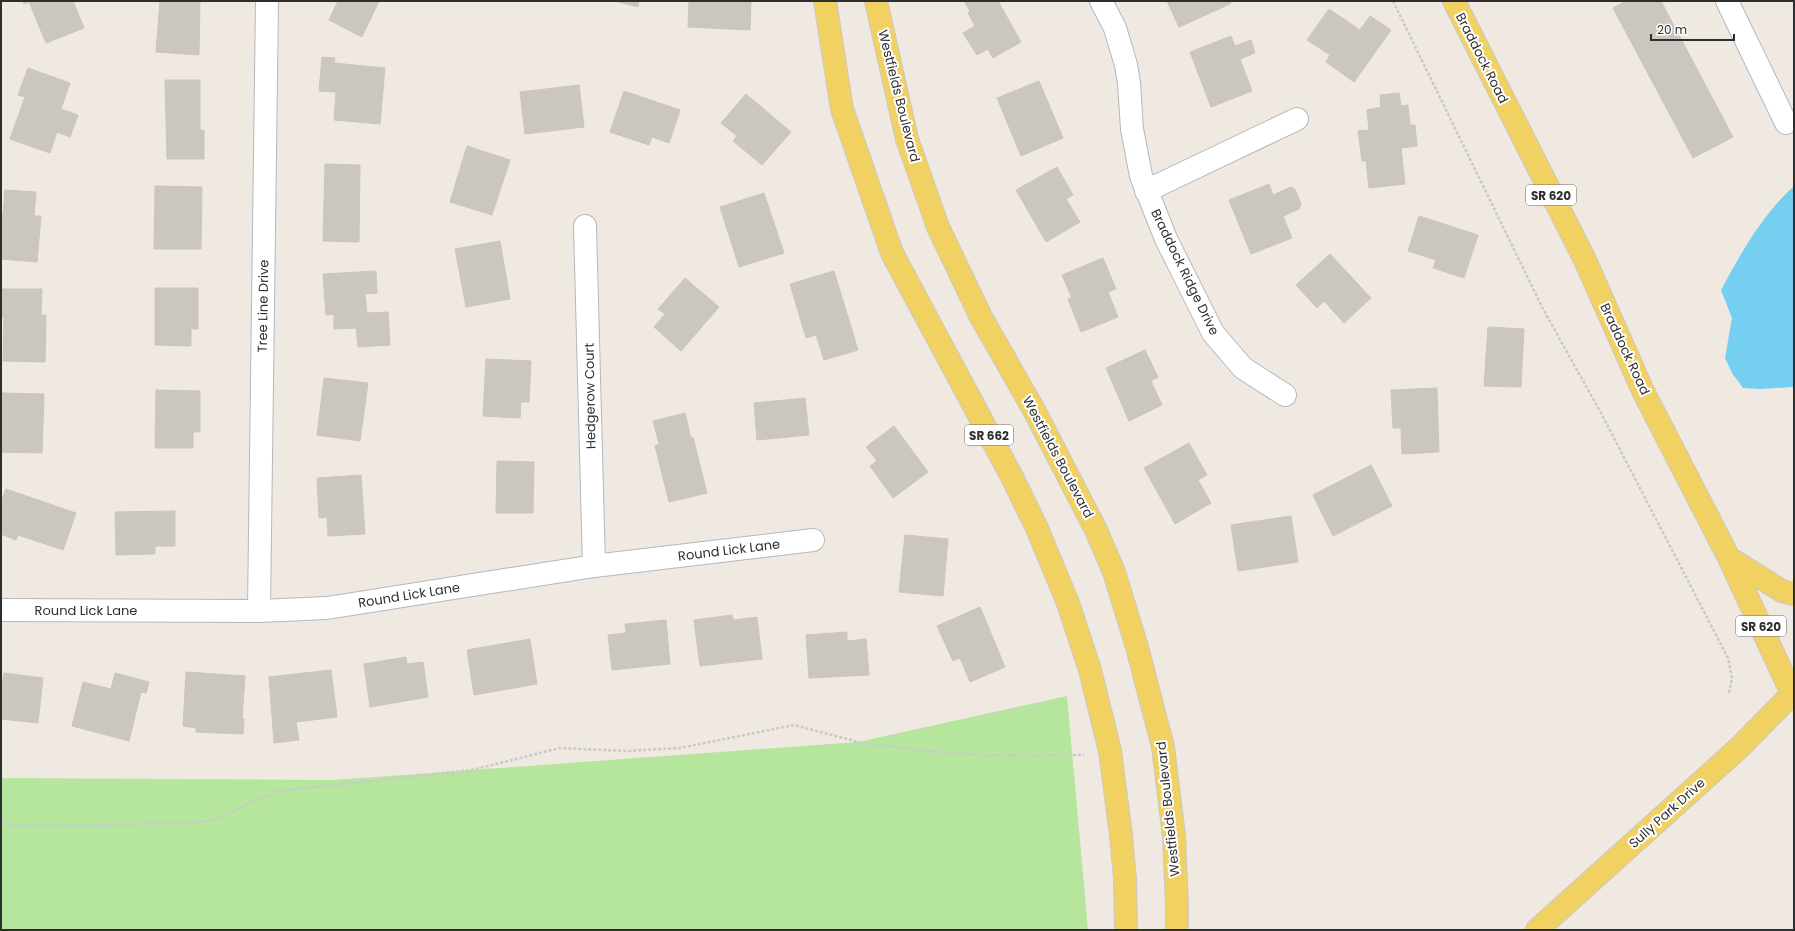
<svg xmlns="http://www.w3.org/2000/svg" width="1795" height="931" viewBox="0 0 1795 931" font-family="Poppins,sans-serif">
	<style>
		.green { fill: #b6e59e }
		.water { fill: #75cff0 }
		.building { fill: #cbc7bf; stroke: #cbc5ba }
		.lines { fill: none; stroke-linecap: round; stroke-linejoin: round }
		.minor-casing { stroke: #b4b7c1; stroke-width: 24 }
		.major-casing { stroke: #c9c9c9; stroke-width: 24 }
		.path { stroke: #c9c9c9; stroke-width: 2.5; stroke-dasharray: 3 2; stroke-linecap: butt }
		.minor { stroke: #fff; stroke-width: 22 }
		.major { stroke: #f2d163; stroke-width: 22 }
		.labels { text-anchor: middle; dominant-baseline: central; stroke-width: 4; stroke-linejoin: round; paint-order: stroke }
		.shield { fill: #fff; stroke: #6d6d6d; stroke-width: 1 }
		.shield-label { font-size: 12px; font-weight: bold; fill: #2e2e2e }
		.street-label { font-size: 13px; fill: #2e2e2e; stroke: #fff }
	</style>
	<rect width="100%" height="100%" fill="#efe9e1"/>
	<path class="green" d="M1067,696l21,234h-1087v-152l333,2 524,-38z"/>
	<path class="water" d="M1794,186v201l-34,2 -17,-1 -11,-15 -7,-15 7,-40 -11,-28c20,-37 41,-75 73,-104z"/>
	<path class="building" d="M23,1h50l11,27 -38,15 -17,-41 -5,2z
		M160,1h40l-1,54 -43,-3z
		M338,1h41l-17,36 -33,-17z
		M615,1h24l-1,6z
		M689,1h62l-1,29 -62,-3z
		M964,1h34l23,41 -28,16 -5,-9 -11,6 -14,-22 12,-7 -7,-13 2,-2z
		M1167,1h64l-1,3 -51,23z
		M1626,1h35l72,136 -40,21 -80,-150z
		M1329,9l31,21 10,-14 21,14 -37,52 -28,-20 4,-7 -23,-15z
		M1231,36l4,10 16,-6 4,13 -15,6 12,32 -41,16 -21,-55z
		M322,57l13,1 -1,5 51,5 -5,56 -46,-4 2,-28 -17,-1z
		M28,68l42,15 -9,26 17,6 -8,22 -13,-5 -7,21 -40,-14 15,-42 -7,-2z
		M165,80h35v50h4v29h-37z
		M1039,81l24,57 -42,18 -24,-58z
		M579,85l5,42 -59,7 -5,-42z
		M624,91l56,19 -11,33 -17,-6 -3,8 -39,-13z
		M1399,93l2,13 7,-1 2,20h5l2,21 -16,2 4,36 -36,4 -3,-27h-4l-4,-30 11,-1 -2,-20 14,-3 -1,-12z
		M746,94l45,38 -29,33 -29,-24 4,-5 -16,-13z
		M467,146l43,14 -18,55 -42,-13z
		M325,164l35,1 -1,77 -36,-1z
		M1057,167l16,28 -7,4 14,23 -34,20 -30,-52z
		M1269,184l4,11 18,-8 4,2 6,15 -2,5 -16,7 9,22 -41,16 -22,-54z
		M155,186l47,1 -1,62h-47z
		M5,190l31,2 -2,24h7l-4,46 -36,-3v-44h2z
		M764,193l20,60 -45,14 -19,-60z
		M1419,216l59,19 -14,43 -31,-10 3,-8 -28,-9z
		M500,241l10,58 -44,8 -11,-58z
		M1330,254l41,44 -27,25 -20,-22 -7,7 -21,-23z
		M1103,258l13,31 -8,3 10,25 -37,15 -13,-33 4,-1 -10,-23z
		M376,271l1,22 -12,1 2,19 21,-1 2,33 -32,2 -2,-19 -22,1v-15l-8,1 -3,-41z
		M834,271l24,79 -34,10 -8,-25 -10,3 -16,-54z
		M685,278l34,29 -38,44 -27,-24 11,-13 -7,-5z
		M155,288h43v41h-7v17l-36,-1z
		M1,289h41l-1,26h5l-1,47 -42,-1 1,-44h-3z
		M1488,327l36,2 -3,58 -37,-1z
		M1145,350l13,27 -7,4 11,24 -33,16 -23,-53z
		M486,359l45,2 -2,41h-8l-1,16 -37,-2z
		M324,378l44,5 -8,58 -43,-6z
		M1437,388l2,64 -37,2 -1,-26h-8l-2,-38z
		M156,390l44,1v41h-7v16h-38z
		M1,393l43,1 -2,59 -41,-1z
		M805,398l4,37 -52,5 -3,-37z
		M685,413l6,25 2,-1 14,56 -38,9 -14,-56 4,-2 -6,-23z
		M894,426l34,46 -35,26 -23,-32 7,-5 -11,-14z
		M1189,443l18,32 -9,5 13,23 -36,21 -31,-56z
		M497,461l37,1 -1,51h-37z
		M1371,465l21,41 -59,30 -20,-41z
		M361,475l4,59 -37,2 -1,-19 -8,1 -2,-40z
		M6,489l70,24 -13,37 -45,-15 -2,5 -15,-6v-31z
		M175,511v35h-20v8l-39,1 -1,-43z
		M1291,516l7,46 -60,9 -7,-46z
		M905,535l43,4 -5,57 -44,-4z
		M980,607l25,60 -35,15 -10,-24 -7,3 -16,-35z
		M732,615l1,5 24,-3 5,42 -62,7 -6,-46z
		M666,620l4,44 -58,6 -4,-35 18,-2 -1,-9z
		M847,632v9l19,-2 3,36 -60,3 -3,-43z
		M530,639l7,45 -63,11 -7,-45z
		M406,657l1,7 16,-2 5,35 -58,10 -6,-43z
		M331,670l6,47 -41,5 3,18 -25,3 -5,-66z
		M186,672l59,4 -3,43h2l-1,15 -47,-2v-4l-13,-2z
		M4,673l39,5 -5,45 -37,-4v-39h2z
		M115,673l34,9 -3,11 -5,-1 -12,49 -57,-15 11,-44 28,7z"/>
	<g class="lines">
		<g class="minor-casing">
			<path id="minor" d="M1101,1l14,27 11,37 3,18 3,46 9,47 25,63 47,94 30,35 42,27
				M1727,1l59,122
				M1146,191l151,-72
				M585,226l9,340
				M1,610l258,1 68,-3 267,-42 219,-26
				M259,611l8,-610"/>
		</g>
		<g class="major-casing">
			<path id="major" d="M825,1l17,108 50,144 119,222 25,51 32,77 22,67 20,81 11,84 4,44 1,51
				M876,1l31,138 31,88 43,90 53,93 62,120 18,42 23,75 26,100 11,89 3,70v24
				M1454,1l131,259 58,131 86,167 65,140
				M1729,558l53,33 12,3
				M1537,930l203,-183 52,-53"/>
		</g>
		<path class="path" d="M1393,1l150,308 58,104 127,245 4,20 -3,15
			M1,818l12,8h81l116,-5 68,-30 194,-21 88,-22 67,3 53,-3 114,-23 68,18 66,8 55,4h101"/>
		<use href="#minor" class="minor"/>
		<use href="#major" class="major"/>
	</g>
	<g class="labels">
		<g class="shield">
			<rect x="1526" y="185" width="50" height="20" rx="3"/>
			<rect x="965" y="425" width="48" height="20" rx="3"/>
			<rect x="1736" y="616" width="50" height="20" rx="3"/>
		</g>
		<g class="shield-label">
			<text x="1551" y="195">SR 620</text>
			<text x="989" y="435">SR 662</text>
			<text x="1761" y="626">SR 620</text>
		</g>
		<g class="street-label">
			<text transform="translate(1482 58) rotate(63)">Braddock Road</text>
			<text transform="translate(899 96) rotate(76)">Westfields Boulevard</text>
			<text transform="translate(1185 272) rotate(64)">Braddock Ridge Drive</text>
			<text transform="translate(263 306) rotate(-89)">Tree Line Drive</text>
			<text transform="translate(1625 349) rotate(65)">Braddock Road</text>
			<text transform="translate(590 396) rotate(-91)">Hedgerow Court</text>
			<text transform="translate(1058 457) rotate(62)">Westfields Boulevard</text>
			<text transform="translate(729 550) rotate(-7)">Round Lick Lane</text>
			<text transform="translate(409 595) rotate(-9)">Round Lick Lane</text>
			<text x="86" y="610">Round Lick Lane</text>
			<text transform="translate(1168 809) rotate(-96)">Westfields Boulevard</text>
			<text transform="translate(1667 813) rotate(-42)">Sully Park Drive</text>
		</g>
	</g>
	<rect width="1795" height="931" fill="none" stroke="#2e2e2e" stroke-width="4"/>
	<path d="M1651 34v6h83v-6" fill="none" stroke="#2e2e2e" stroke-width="2"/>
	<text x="1657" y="34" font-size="12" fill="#2e2e2e" stroke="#ffffff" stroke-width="3" paint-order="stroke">20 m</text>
</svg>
